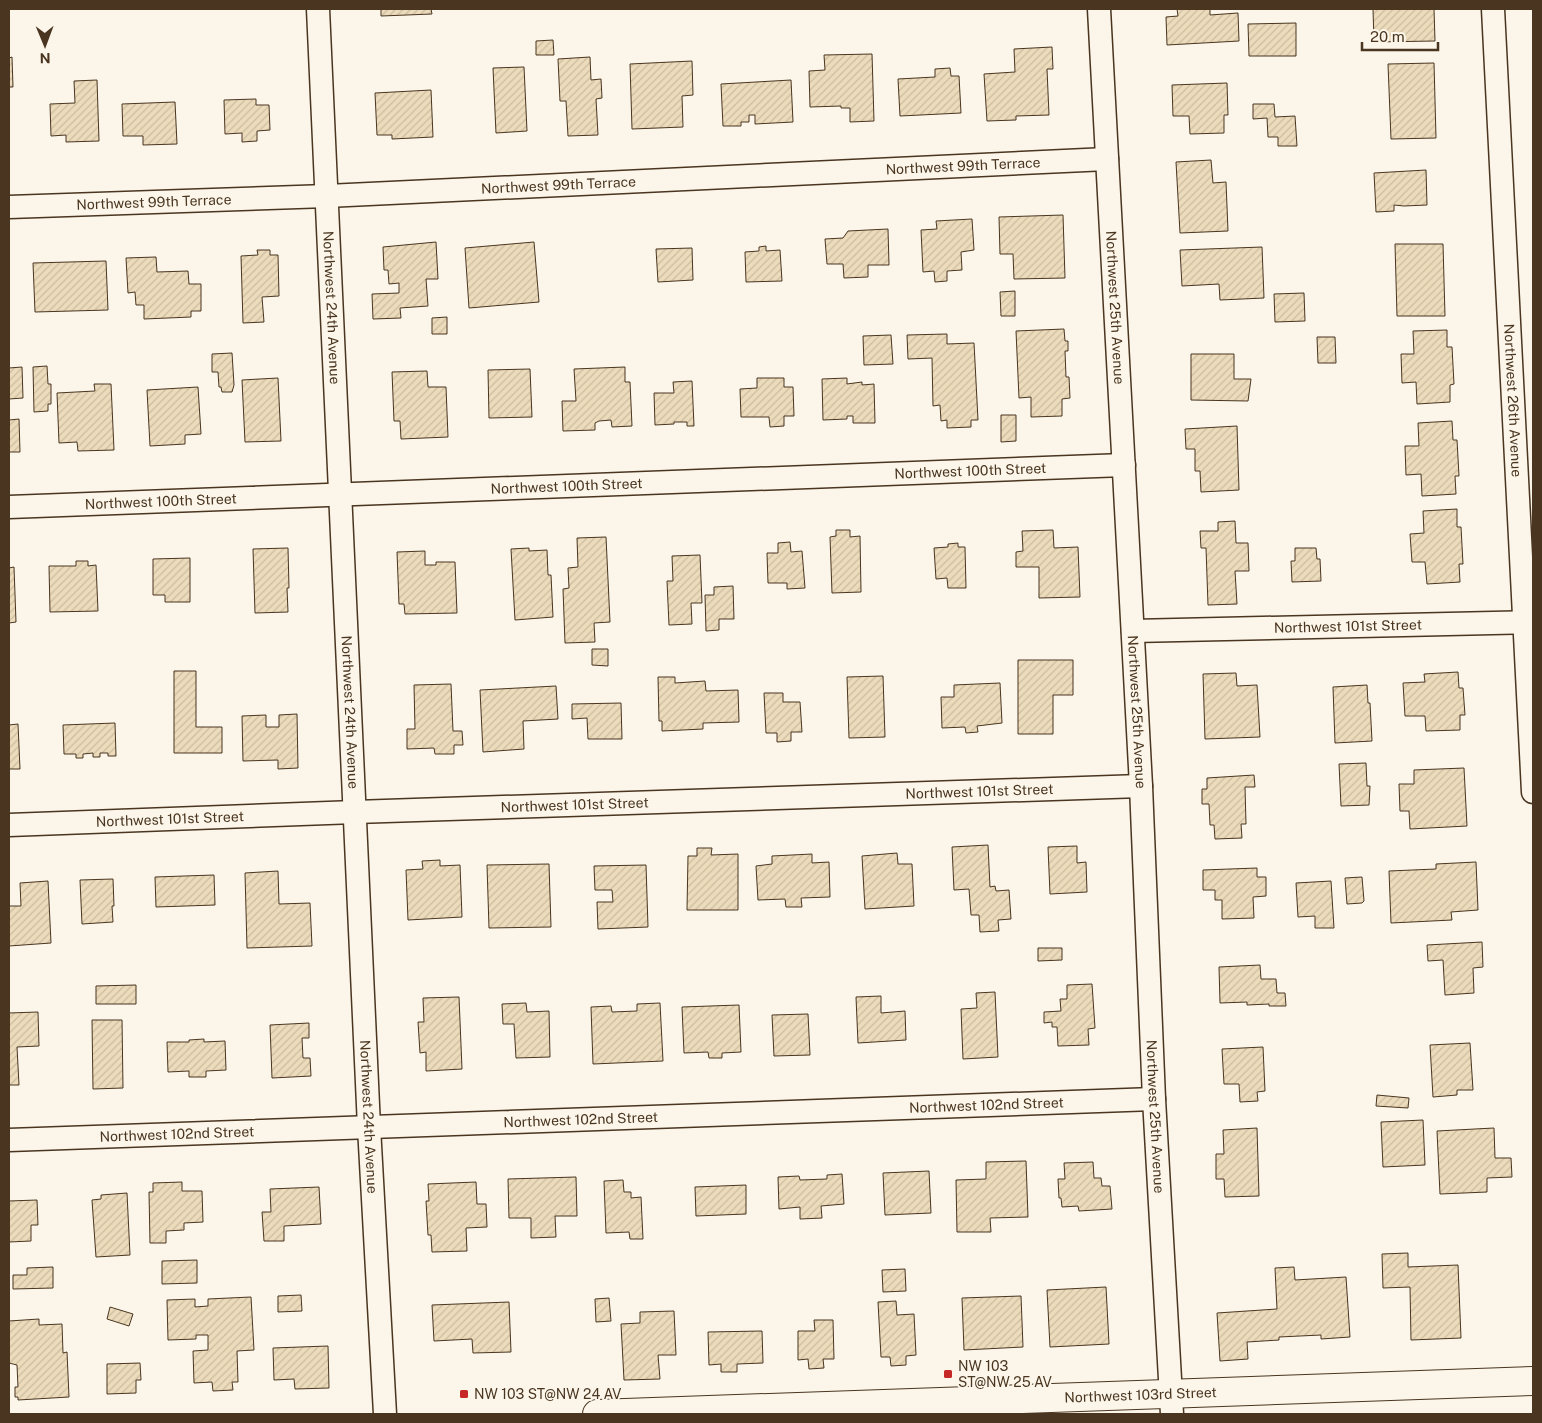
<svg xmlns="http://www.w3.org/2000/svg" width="1542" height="1423" viewBox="0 0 1542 1423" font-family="'Public Sans',sans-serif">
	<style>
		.building { fill: url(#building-hatch); stroke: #4a3520 }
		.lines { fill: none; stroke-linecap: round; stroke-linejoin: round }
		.street-casing { stroke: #4a3520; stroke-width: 25 }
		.primary-casing { stroke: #4a3520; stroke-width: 30 }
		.street { stroke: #fbf6e9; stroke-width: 22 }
		.primary { stroke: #fbf6e9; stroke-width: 28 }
		.poi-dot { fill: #c62828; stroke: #fbf6e9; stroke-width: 2 }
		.labels { text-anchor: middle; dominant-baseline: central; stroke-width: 4; stroke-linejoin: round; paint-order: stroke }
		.street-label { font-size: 14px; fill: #4a3520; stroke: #fbf6e9 }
		.poi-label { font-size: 14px; fill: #4a3520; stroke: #fbf6e9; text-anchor: start }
	</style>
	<defs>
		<pattern id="building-hatch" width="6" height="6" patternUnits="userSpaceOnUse" patternTransform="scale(1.25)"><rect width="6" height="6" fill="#ecdcbc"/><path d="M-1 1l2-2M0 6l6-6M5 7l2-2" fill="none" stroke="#ccbda1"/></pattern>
	</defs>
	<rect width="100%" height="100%" fill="#fbf6e9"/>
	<path class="building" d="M381,9h50l1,5 -51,2z
		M1177,9h33v6l28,-2 1,28 -72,4 -1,-28 12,-1z
		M1373,9h61l1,32 -61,1z
		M1296,23v33h-47l-1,-32z
		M553,40l1,15h-18v-14z
		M1052,47l1,22h-6l2,46 -33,1v4l-29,1 -3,-47 31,-2 -1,-23z
		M872,54l2,67 -24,1v-14h-9v-2l-31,1 -1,-36 16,-1 -1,-15z
		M12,57l1,30h-4v-29z
		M590,57l1,23 10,-1 1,19 -6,1 2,36 -30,1 -2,-35h-6l-2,-42z
		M692,61l1,34 -11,1 1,31 -51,2 -2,-65z
		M1434,63l2,75 -45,1 -3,-75z
		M524,67l3,64 -31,2 -3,-65z
		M950,68l1,8h8l2,37 -61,3 -2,-37 37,-2v-8z
		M97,80l2,61 -33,1v-7l-15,1 -1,-32 25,-1 -1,-22z
		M791,80l2,42 -38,2v-9h-6v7h-8v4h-18l-2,-42z
		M1227,83l1,32h-4v18l-34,1 -1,-18h-16l-1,-31z
		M431,90l2,47 -41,2v-4h-15l-2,-42z
		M256,99v6h13l1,25 -13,1v10l-15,1v-9l-17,1 -1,-34z
		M175,102l2,42 -34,1v-9h-20l-1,-32z
		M1253,104h21l1,13 20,-1 2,30h-19v-9h-10l-1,-19 -14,1z
		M1211,160l2,23 13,-1 2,49 -48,2 -4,-71z
		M1426,170l1,35 -23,1 -10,-1v6l-18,1 -2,-39z
		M1063,215l2,63 -51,1 -1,-25h-13l-1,-37z
		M972,219l2,31 -13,2 1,18 -15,1v10l-12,1 -1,-11 -11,1 -2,-42 16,-1 -1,-8z
		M888,229l1,36h-21v12l-24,1 -1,-14h-16l-2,-25 18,-1 5,-7z
		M436,242l2,37h-12l2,27 -28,2 1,10 -28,1 -1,-25 27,-1v-10l-10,1 -1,-14h-4l-1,-23z
		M534,242l5,60 -70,6 -4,-60z
		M1395,244h48l2,72h-48z
		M766,246v5l14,-1 2,31 -36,1 -1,-30 14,-1v-4z
		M1262,247l2,51 -44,2 -1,-16 -37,2 -2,-36z
		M692,248l1,32 -35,2 -2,-33z
		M257,250h13v5h8l1,41 -17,1 2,25 -21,1 -2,-67 17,-1z
		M156,257l1,15 31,-1 1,13h12v27h-10v6l-47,2v-14h-8l-1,-13 -7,1 -2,-35z
		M106,261l2,49 -73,2 -2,-49z
		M1015,291v25h-14l-1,-24z
		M1304,293l1,28 -30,1 -1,-28z
		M447,317v17h-15v-16z
		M1064,329l1,12h3v10h-3l1,26h3l1,21 -8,1v17l-31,1v-20l-12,1 -3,-67z
		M1447,330v17h5l2,37 -4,1v17l-33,2 -1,-22 -14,1 -1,-29h13l-1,-23z
		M947,334v10l27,-1 4,77h-7v7l-24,1v-8l-6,1 -1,-16 -7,1 -1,-48 -24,1 -1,-24z
		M891,335l2,29 -29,1 -1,-29z
		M1317,337h18l1,26h-18z
		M232,353l2,32 -2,7h-10l-1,-5h-2l-1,-15h-6v-18z
		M1191,354h43v25h17l-3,22 -57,-1z
		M47,366l1,18h3v20h-3v7l-14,1 -1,-45z
		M22,367l1,31 -14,1v-31z
		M625,367v15h5l2,44 -20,1 -1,-7 -12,1 -4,2v7l-32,1 -1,-30h14l-2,-32z
		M530,369l2,48 -43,1 -1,-48z
		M427,371l1,16h18l2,50 -47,2 -1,-18h-6l-2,-49z
		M278,378l3,63 -36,1 -3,-62z
		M757,378h27v9h9l1,29h-10v10l-14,1 -1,-10h-28l-1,-28 17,-1z
		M847,378v6l15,-2v3l12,-1 1,39h-22v-7h-6v3l-24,1 -1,-41z
		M692,381l2,45h-7v-4h-13v2l-19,1 -1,-32h20l-1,-11z
		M94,384h17l3,66 -36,1 -1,-9 -18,1 -2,-50 38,-2z
		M198,387l3,47 -16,1v9l-35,2 -3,-56z
		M1001,415h15v26l-15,1z
		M19,419l1,33h-11v-32z
		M1452,421l1,19h4l2,36h-4l1,18 -34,2 -1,-22 -15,1 -1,-29h14l-1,-23z
		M1237,426l2,64 -38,2 -1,-21h-5v-22h-9l-1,-20z
		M1457,509v18h4l2,37h-4l1,18 -33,2 -2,-22h-13l-2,-28 14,-1 -1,-22z
		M1235,521l1,22h12l1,28h-14l2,33 -29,1 -2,-57h-5l-1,-17h18v-9z
		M836,530h14v7l10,-1 1,56 -29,1 -2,-56 6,-1z
		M1053,530l1,18 24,-1 2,50 -41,1v-31h-23v-15l7,-1 -1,-20z
		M606,537l4,85 -16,1 1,19 -30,1 -2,-54 6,-1 -1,-20 10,-1 -1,-29z
		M790,542l1,10 11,-1 3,37 -18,1v-6h-19l-1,-30h11v-10z
		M958,543v4h7l1,41h-18l-1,-10 -11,1 -2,-31 14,-1v-3z
		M288,548l1,40h-2l1,24 -33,1 -2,-64z
		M529,548v3l18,-1 1,25h3l2,42 -38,3 -4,-71z
		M1295,548h21l1,11h3l1,22 -29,1 -1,-21h4z
		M425,551v14h11v-3h19l2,51 -52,1 -1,-10h-5l-2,-52z
		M700,555l2,48h-11l1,21 -23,1 -2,-44h6l-1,-25z
		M190,558v44h-25v-7h-12v-36z
		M76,561h12v5l8,-1 2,46 -48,1 -1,-46h27z
		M14,567l2,55 -7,1v-55z
		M733,586l1,33h-15v11l-13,1 -1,-36h9v-8z
		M592,649h16v17l-16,-1z
		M1018,660h55v35h-20v39h-35z
		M174,671h22v56h26v26h-48z
		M1458,672l1,16h4l2,27h-5v15l-34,1 -1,-15h-20l-2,-33 22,-1 -1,-8z
		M1236,673l1,13 20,-1 3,52 -55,2 -2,-65z
		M883,676l2,61 -36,1 -2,-61z
		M658,677h17v6l30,-2 1,10 32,-1 1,32 -36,1v6l-41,2v-10h-3z
		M1000,683l2,40 -25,3 1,6 -12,1 -1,-6 -23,1 -1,-31h13v-12z
		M451,684l2,47h9l1,14h-9v9h-19l-1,-6 -27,1v-20h8l-1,-44z
		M1367,685l1,18h2l2,38 -37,2 -2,-56z
		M556,686l2,33 -35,2 1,28 -41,3 -3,-62z
		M764,693h19v9h17l2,30h-11v9l-14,1v-9h-11z
		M621,703l1,36h-34l-1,-21 -15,1v-15z
		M297,714l1,54 -20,1v-9l-35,1 -1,-45 24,-1v12h13v-12z
		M115,723l1,33h-8v-3h-8v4h-7v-4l-10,1v4h-7v-4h-12l-1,-29z
		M18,724l2,45h-11v-44z
		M1366,763l1,23h3l-1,19 -28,1 -2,-42z
		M1464,768l3,58 -57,3 -1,-18h-9l-1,-27h15v-14z
		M1254,775l1,12h-10l1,37h-5l1,14 -27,1 -1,-14h-4l-1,-21h-7v-15h5v-11z
		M988,845l2,42 5,-1 1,5 13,-1 2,29 -13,1 1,11 -19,1 -1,-17h-8l-2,-26 -15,1 -2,-43z
		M1077,846v17l9,-1 1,30 -37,2 -2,-47z
		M697,848h15l-1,7 27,-1v56h-51l1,-54h9z
		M897,853l1,11h14l2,42 -49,3 -3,-53z
		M812,854v9l17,-1 1,35 -29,1 1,9h-16l-1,-8 -27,1 -2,-34 16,-2v-8z
		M440,860v6l20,-1 2,52 -54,3 -2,-50 17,-1 -1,-8z
		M1476,862l2,48 -27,2 1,8 -61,3 -2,-52 47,-2v-5z
		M549,864l2,63 -62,1 -2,-63z
		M646,865l2,62 -50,2 -1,-27h16l-1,-12h-17l-1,-24z
		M1257,868v9h9v19l-13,1 1,21 -32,1v-19h-7v-10h-12v-20z
		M278,871l1,33 31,-1 2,43 -65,2 -2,-75z
		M214,875l1,30 -59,2 -1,-30z
		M1362,877l2,24 -2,2 -15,1 -2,-26z
		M113,879l1,27h-2l1,16 -31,2 -2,-44z
		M48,881l3,62 -42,3v-40h12l-1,-23z
		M1331,881l3,47h-19v-12l-17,1 -2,-34z
		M1482,942l1,25 -10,1 1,25 -29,2 -2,-35 -15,1 -1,-16z
		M1038,948h24v12l-24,1z
		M1260,965l1,14h15l1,14h8l1,13h-17v-2l-22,1v-3l-27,1 -1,-36z
		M1092,984l3,44 -7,1 1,16 -31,1 -1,-19h-5v-5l-8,1v-11l17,-1 -1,-12h7v-14z
		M136,985v19h-40v-18z
		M995,992l3,65 -35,2 -2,-50 16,-1 -1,-15z
		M881,996v17l24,-2 1,29 -48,3 -2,-46z
		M459,997l3,72 -36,2v-19l-6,1 -2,-31h6l-1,-24z
		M526,1003l1,9 22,-1 1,46 -34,1 -2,-34h-11l-1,-20z
		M660,1003l3,58 -70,3 -2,-57 20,-1 1,6 25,-1v-7z
		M739,1005l2,47 -19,1v5h-13l-1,-6 -24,1 -2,-46z
		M38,1012l1,34 -22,1 2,38h-10v-72z
		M808,1014l2,41 -36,1 -2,-41z
		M92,1020h30l1,68 -30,1z
		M309,1023v15h-7l1,20h7l1,18 -39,2 -2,-53z
		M204,1039v3l21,-1 1,29 -20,1v6h-17v-6l-21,1 -1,-30h22v-2z
		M1470,1043l3,47h-16v5l-24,2 -3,-52z
		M1263,1047l2,44 -8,1 1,9 -18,1 -1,-18h-15l-2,-35z
		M1377,1095l32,3 -1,10 -32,-2z
		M1423,1120l2,45 -42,2 -2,-45z
		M1257,1128l2,68 -34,1 -1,-18h-8v-25h8l-1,-24z
		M1494,1128l1,30h16l1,19 -25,1v14l-47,2 -3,-63z
		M1026,1161l2,56 -38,1 1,14h-34l-1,-52 30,-1v-17z
		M1093,1162l1,16h7l1,8h8l2,23 -33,2 -1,-5 -16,1 -1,-9h-2l-1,-19h7l-1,-16z
		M929,1171l2,42 -46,2 -2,-42z
		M842,1174l2,30 -23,2 1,12 -22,1v-12l-21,2 -1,-32 21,-1 1,4 27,-1v-4z
		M576,1177l1,39h-22l1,21 -25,1v-20h-22l-1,-39z
		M623,1180l1,12h7v6l10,-1 2,42h-13l-1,-7 -23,1 -2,-52z
		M182,1182v9h20l1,31 -19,1v7l-18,1v12h-16l-1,-51h4v-9z
		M476,1182l1,22h9l1,23 -21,1 1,23 -35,1 -1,-17h-3l-2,-34h3l-1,-17z
		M746,1185v29l-50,2 -1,-29z
		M319,1187l2,37 -37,2v15h-20l-2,-29h9l-1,-23z
		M127,1193l3,62 -34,2 -4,-57 9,-1v-4z
		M37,1200l1,25h-7v16l-22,1v-41z
		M1408,1253v14l50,-2 3,73 -50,2 -1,-53 -27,1 -1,-34z
		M197,1260v23l-35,1v-23z
		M53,1267v21l-40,1v-14h14v-7z
		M1294,1267l1,13 51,-3 4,60 -29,2v-4l-42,2v3l-32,2 1,17 -28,2 -3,-48 60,-4 -2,-41z
		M905,1269l1,22 -23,1 -1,-22z
		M1106,1287l3,57 -59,3 -3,-57z
		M301,1295l1,16 -24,1v-16z
		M1021,1296l2,51 -59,3 -2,-52z
		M251,1297l3,53 -17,1 1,31h-6l1,8 -20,1 -1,-9 -18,1 -1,-32 15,-1v-15h-12v4l-28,1 -1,-40 28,-1v8l13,-1v-7z
		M609,1298l2,23 -15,1 -1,-23z
		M896,1301l1,14 17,-1 2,41 -10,1v9l-15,1 -1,-9h-9l-3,-55z
		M509,1302l2,50 -38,1 -1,-14 -38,2 -2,-36z
		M110,1307l23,7 -4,12 -22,-7z
		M674,1311l2,44h-18l2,24 -36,1 -3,-56 19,-1v-11z
		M39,1319v6l23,-1 1,29 4,-1 2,45 -51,3v-3h-3v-10h3l-1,-22 -8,-2v-42z
		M814,1320h19l1,39h-11l1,9 -15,1 -1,-10 -10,1v-29h17z
		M762,1331l1,32 -26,1v8h-16v-8l-12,1 -1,-33z
		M328,1346l1,42 -34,1 -1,-10 -20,1 -1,-32z
		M140,1363l1,17h-5v13l-29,1v-30z"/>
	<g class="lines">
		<g class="street-casing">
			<g id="street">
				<path id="s1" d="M318,9l51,1118 16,287"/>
				<path id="s2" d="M1099,9l42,777 13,313 18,315"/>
				<path id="s3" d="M1493,9l40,783"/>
				<path id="s4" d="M9,207l318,-11 780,-37"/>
				<path id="s5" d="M9,507l1115,-42"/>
				<path id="s6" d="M1133,631l400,-9"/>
				<path id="s7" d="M9,825l346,-13 786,-26"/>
				<path id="s8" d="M9,1140l1145,-41"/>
			</g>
		</g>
		<g class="primary-casing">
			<g id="primary">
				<path id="s9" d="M597,1414l936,-33"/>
			</g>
		</g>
		<use href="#street" class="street"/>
		<use href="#primary" class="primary"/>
	</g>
	<g class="poi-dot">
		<rect x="943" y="1369" width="10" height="10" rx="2.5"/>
		<rect x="459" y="1389" width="10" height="10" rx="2.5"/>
	</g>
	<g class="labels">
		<g class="street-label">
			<text stroke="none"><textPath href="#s4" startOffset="955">Northwest 99th Terrace</textPath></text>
			<text stroke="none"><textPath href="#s4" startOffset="550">Northwest 99th Terrace</textPath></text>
			<text stroke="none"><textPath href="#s4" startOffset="145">Northwest 99th Terrace</textPath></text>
			<text stroke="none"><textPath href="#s1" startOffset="299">Northwest 24th Avenue</textPath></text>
			<text stroke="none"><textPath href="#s2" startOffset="299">Northwest 25th Avenue</textPath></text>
			<text stroke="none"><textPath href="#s3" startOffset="392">Northwest 26th Avenue</textPath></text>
			<text stroke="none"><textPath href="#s5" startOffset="962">Northwest 100th Street</textPath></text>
			<text stroke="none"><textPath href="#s5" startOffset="558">Northwest 100th Street</textPath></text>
			<text stroke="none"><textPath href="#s5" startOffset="152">Northwest 100th Street</textPath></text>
			<text stroke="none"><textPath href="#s6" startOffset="215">Northwest 101st Street</textPath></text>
			<text stroke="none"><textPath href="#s2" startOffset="704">Northwest 25th Avenue</textPath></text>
			<text stroke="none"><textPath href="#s1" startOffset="704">Northwest 24th Avenue</textPath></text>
			<text stroke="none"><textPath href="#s7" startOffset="971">Northwest 101st Street</textPath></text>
			<text stroke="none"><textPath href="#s7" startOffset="566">Northwest 101st Street</textPath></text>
			<text stroke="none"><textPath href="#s7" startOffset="161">Northwest 101st Street</textPath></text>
			<text stroke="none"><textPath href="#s8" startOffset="978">Northwest 102nd Street</textPath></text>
			<text stroke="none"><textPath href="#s1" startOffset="1109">Northwest 24th Avenue</textPath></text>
			<text stroke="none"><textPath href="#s2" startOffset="1109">Northwest 25th Avenue</textPath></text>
			<text stroke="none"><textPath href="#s8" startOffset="572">Northwest 102nd Street</textPath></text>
			<text stroke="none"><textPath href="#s8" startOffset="168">Northwest 102nd Street</textPath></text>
			<text stroke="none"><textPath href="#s9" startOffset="544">Northwest 103rd Street</textPath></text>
		</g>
		<g class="poi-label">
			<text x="958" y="1366">NW 103<tspan x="958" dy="16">ST@NW 25 AV</tspan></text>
			<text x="474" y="1394">NW 103 ST@NW 24 AV</text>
		</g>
	</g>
	<rect width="1542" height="1423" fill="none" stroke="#4a3520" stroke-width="20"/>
	<g transform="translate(45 45) rotate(179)" stroke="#fbf6e9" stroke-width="4" paint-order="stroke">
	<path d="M0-4L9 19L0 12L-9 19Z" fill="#4a3520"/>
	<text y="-8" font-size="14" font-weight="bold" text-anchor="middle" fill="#4a3520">N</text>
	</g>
	<path d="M1362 42v8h76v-8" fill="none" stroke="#4a3520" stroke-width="2.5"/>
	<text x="1370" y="42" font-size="15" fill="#4a3520" stroke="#fbf6e9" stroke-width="4" paint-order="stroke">20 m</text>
</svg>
